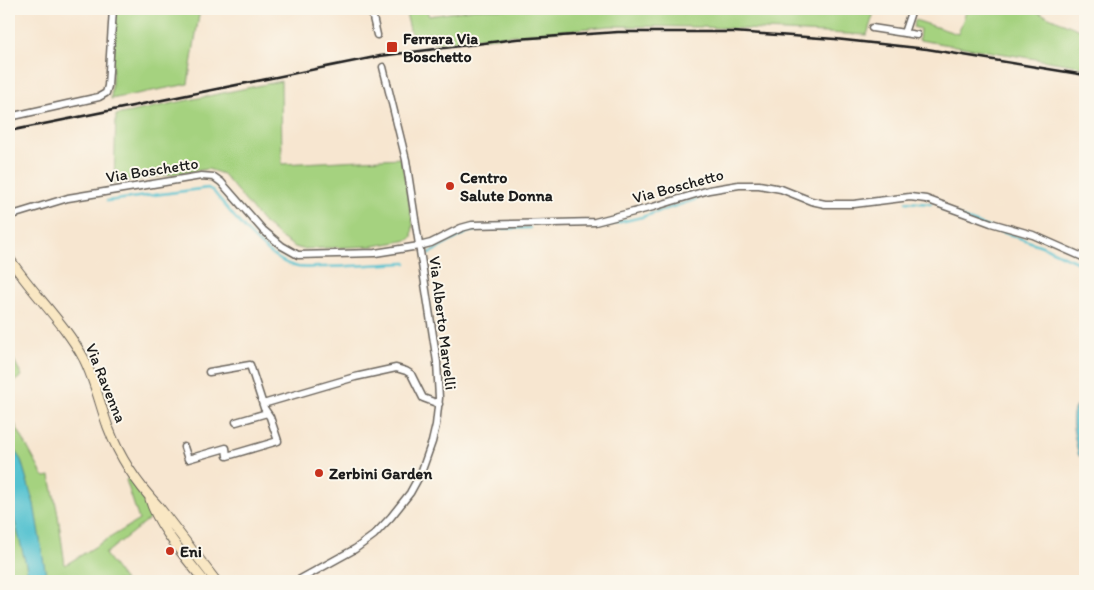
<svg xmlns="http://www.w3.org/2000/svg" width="1094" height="590" viewBox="0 0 1094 590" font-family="Itim,sans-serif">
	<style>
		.green { fill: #a5d27f; stroke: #60774e }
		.water { fill: #56c2d0; stroke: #396f76 }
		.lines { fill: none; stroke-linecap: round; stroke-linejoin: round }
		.stream { stroke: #56c2d0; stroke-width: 2.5 }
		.street-casing { stroke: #69635b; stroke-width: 9 }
		.secondary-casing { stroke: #69635b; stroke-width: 11 }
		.street { stroke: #fff; stroke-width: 6 }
		.secondary { stroke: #f9e7c3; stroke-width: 9 }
		.rail { stroke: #1c1c1c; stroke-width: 2.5 }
		.poi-dot { fill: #c8321e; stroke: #fbf7ec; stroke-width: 2 }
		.labels { text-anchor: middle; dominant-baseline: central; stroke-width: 4; stroke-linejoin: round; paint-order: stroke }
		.poi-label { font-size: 16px; font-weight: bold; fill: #1c1c1c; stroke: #fbf7ec; text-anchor: start }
		.street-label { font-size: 16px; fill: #1c1c1c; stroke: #fbf7ec }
	</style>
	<rect width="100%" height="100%" fill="#fbf7ec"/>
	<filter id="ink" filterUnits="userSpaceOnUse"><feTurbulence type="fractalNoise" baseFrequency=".02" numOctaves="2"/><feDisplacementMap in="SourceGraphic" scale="10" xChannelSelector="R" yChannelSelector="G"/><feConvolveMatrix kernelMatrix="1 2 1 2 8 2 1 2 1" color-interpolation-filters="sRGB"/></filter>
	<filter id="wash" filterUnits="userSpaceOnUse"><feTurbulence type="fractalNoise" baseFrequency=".0096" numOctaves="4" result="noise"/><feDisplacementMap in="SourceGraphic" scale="20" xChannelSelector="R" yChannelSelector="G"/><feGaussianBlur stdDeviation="1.12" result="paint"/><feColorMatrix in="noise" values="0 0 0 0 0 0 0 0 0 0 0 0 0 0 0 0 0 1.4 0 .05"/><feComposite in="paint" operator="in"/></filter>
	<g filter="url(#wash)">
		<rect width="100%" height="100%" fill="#f7e6d0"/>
		<path class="green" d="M116,9h84l-12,75 -77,15z
			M405,9h21l3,7 46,-7h400l-8,26 -165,-8 -92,-1 -177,17 -1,-7 -20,2z
			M967,9h63l55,23v35l-166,-27 1,-11 -7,-2 2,-7 43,14z
			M281,81l1,83 119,-6 12,66 -1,13 -3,3 -35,6 -72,3 -7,-2 -15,-10 -18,-16 -39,-47 -15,-5 -94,14 2,-68z
			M9,350l13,26 -13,9z
			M9,413l33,61 3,3 5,-1 8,39 7,50 74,-45 -13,-40 5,-4 17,22 -3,4 8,14 -48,38 20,27h-116z"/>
		<path class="water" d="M1076,406l7,1 2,4v46l-6,-1 -1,-3c-2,-13 -10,-35 -2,-47z
			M9,442l12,18 13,44 13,77h-18l-3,-16 -17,-66z"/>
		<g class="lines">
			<path class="stream" d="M107,201l101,-13 5,3c19,23 55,71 85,76 7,1 16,0 23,0 28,0 57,-3 85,-4
				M906,202l25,2
				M941,208l24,11 77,27 43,20
				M599,227l43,-10 55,-18
				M430,253l38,-21 19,-3 43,-1"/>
		</g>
	</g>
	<g filter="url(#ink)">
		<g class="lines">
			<g class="street-casing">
				<path id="street" d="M371,9l6,26
					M872,28l45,7
					M904,33l8,-24
					M9,117l90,-20 7,-4 2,-7 5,-77
					M9,216l59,-18 133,-22 13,1 7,5 42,48 19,16 16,9 77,-2 44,-7 12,-3 30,-15 11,-3 123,-3 58,-15 56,-17 30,-5h20l22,4 30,12 14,3h29l56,-7 16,2 65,24 42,12 52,23
					M263,404l92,-27 41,-9 10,3 5,3 12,24 16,6
					M236,422l31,-9
					M184,447l4,12 38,-11 1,8 51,-15 -8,-24 -6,-9 -14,-43 -41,7
					M297,581l58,-32 19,-14 17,-18 19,-24 11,-20 11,-31 4,-17 3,-27 -2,-36 -31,-202 -23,-93"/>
			</g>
			<g class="secondary-casing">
				<path id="secondary" d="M9,258c23,35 55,64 75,101 11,22 16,46 24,68 11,29 30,58 51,80l57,74
					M150,499c7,26 37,60 54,82"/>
			</g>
			<use href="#street" class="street"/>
			<use href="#secondary" class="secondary"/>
			<path class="rail" d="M9,131l371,-75 136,-17 102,-7h115l102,7 92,10 158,26"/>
		</g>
	</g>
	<g class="poi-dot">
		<rect x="386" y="41" width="12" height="12" rx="2.5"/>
		<circle cx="450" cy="186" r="5"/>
		<circle cx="319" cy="473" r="5"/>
		<circle cx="170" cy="551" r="5"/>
	</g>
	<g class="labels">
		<g class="poi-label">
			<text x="403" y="38">Ferrara Via<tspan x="403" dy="18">Boschetto</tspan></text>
			<text x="460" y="177">Centro<tspan x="460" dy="18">Salute Donna</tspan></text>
			<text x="329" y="473">Zerbini Garden</text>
			<text x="180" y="551">Eni</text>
		</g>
		<g class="street-label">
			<text transform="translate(152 170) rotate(-9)">Via Boschetto</text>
			<text transform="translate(678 186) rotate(-15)">Via Boschetto</text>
			<text transform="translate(443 323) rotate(83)">Via Alberto Marvelli</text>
			<text transform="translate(106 383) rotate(68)">Via Ravenna</text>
		</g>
	</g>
	<rect width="1094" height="590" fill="none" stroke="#fbf7ec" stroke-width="30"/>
</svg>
